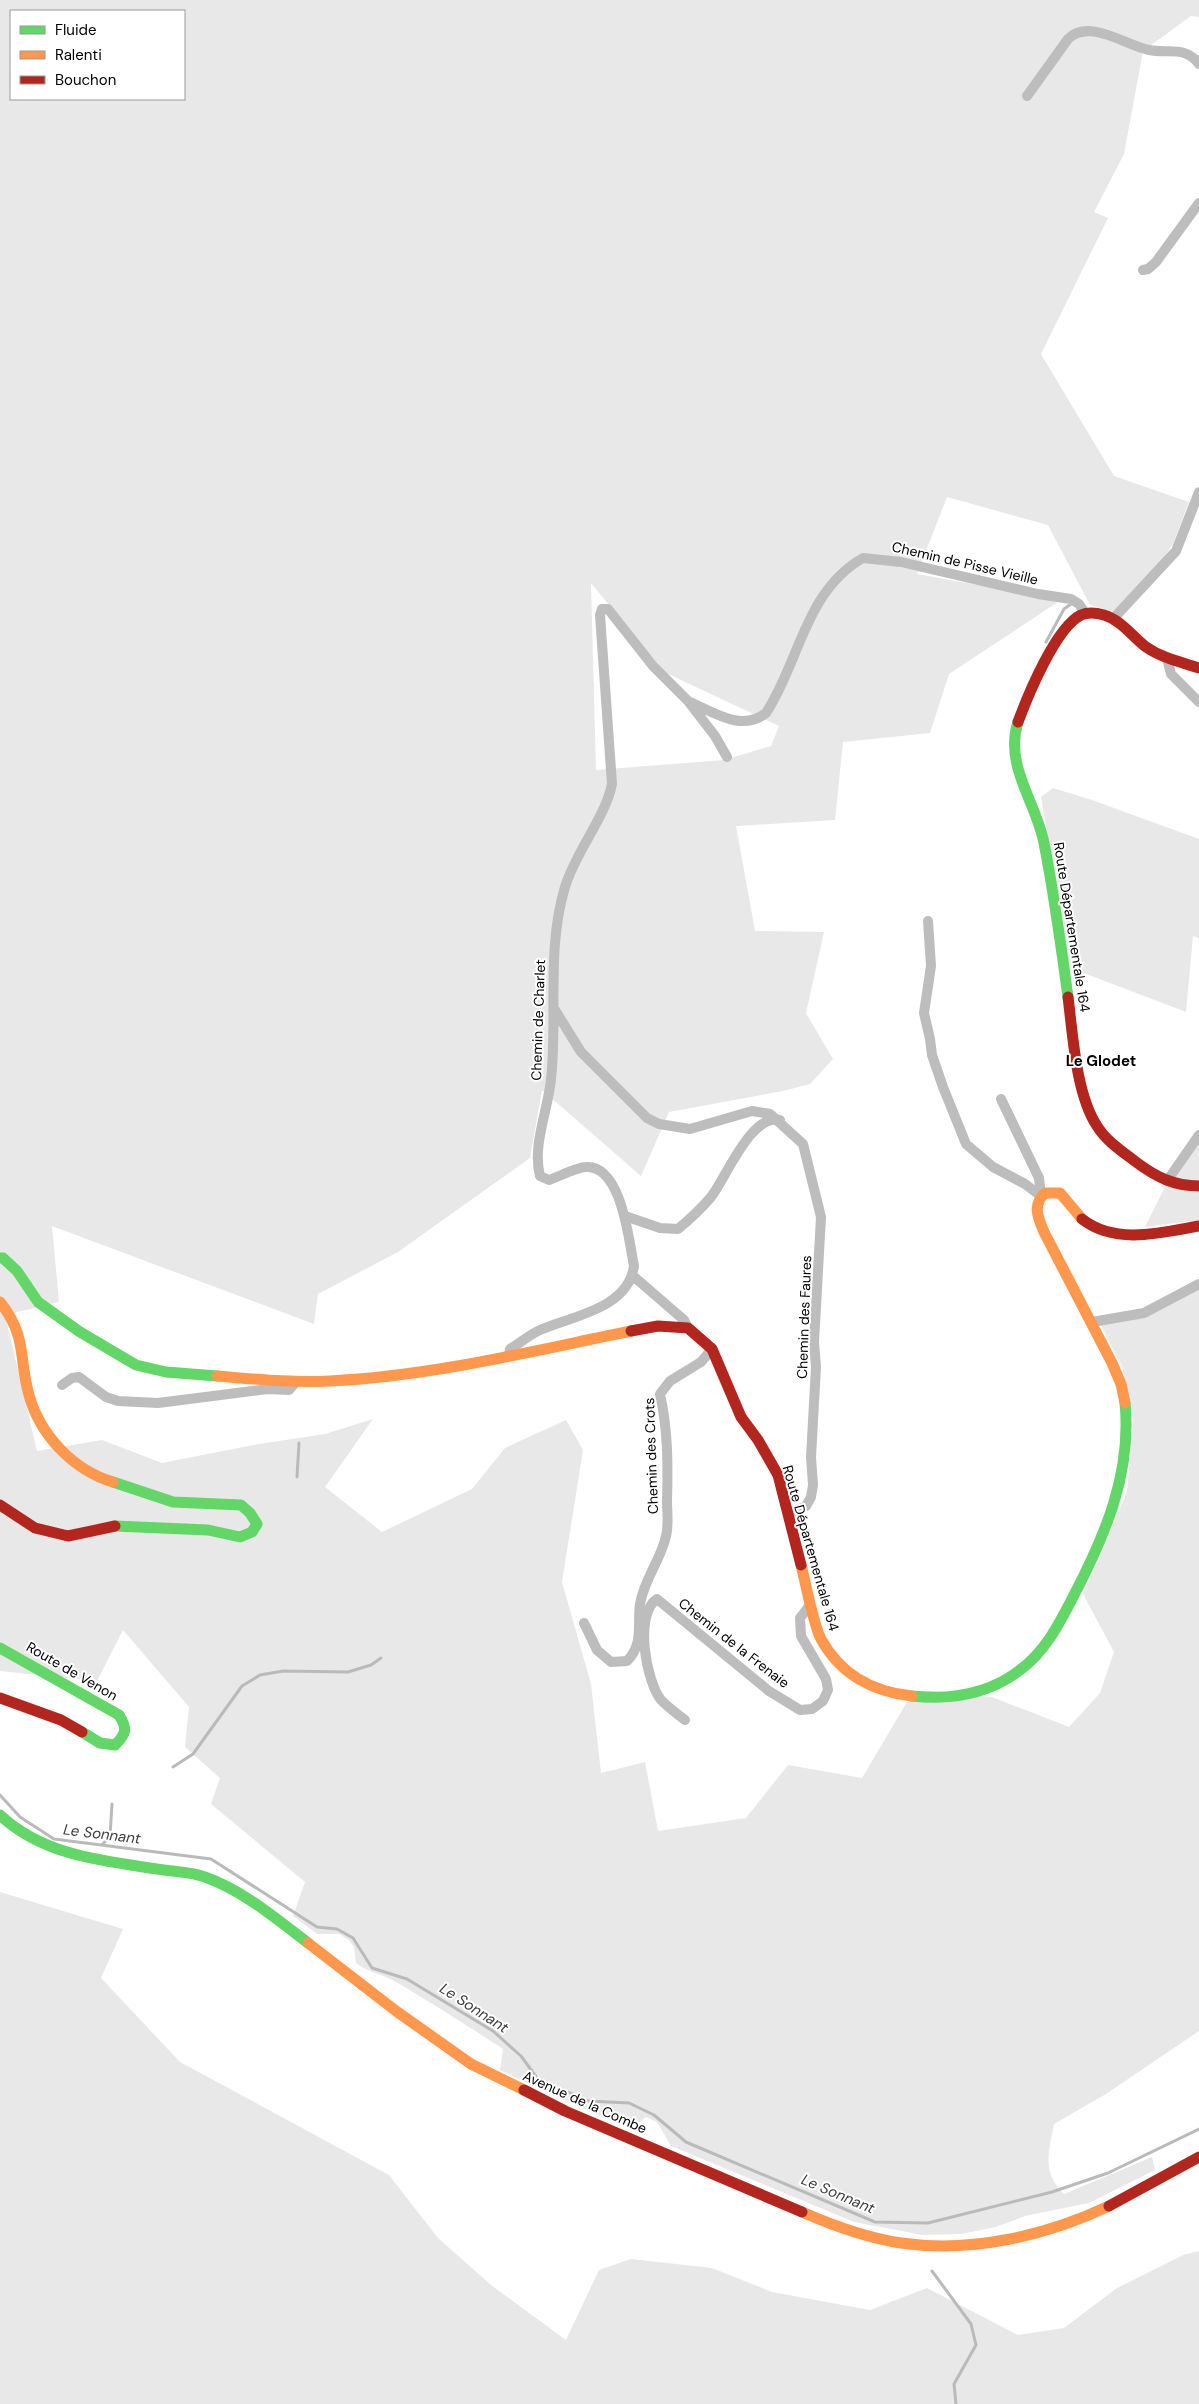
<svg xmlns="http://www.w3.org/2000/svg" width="1199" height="2404" viewBox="0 0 1199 2404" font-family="'DM Sans',sans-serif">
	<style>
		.green { fill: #e8e8e8; fill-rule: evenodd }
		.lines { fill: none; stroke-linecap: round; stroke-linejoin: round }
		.stream { stroke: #bababa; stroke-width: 3 }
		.street { stroke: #bdbdbd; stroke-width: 10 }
		.fast { stroke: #63d668; stroke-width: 11 }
		.slow { stroke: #ff974d; stroke-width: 11 }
		.jam { stroke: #b3261e; stroke-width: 11 }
		.labels { text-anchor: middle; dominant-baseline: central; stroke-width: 4; stroke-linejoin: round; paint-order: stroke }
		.street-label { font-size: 14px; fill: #000; stroke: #fff }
		.neighbourhood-label { font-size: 15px; font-weight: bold; fill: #000; stroke: #fff }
		.water-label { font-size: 15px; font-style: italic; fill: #3d3d3d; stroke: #fff }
	</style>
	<rect width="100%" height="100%" fill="#fff"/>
	<path class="green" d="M0,0h1199v17l-8,-1 -48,35 -19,103 -30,58 14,6 -67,136 73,122 75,26 -16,42 -11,16 -48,52 -24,-7 -42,-80 -101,-28 -30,77 144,26 -112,74 -19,59 -87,9 -8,78 -99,6 19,105 69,1 -18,81 27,46 -23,25 -27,7 -114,21 -28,64 -99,-86 -12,68 -132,94 -80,42 -4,30 -262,-98 7,76 -54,13 32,136 65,-11 60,23 97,-19 66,-10 48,-15 -48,68 57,45 90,-43 33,-41 61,-28 17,30 -21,132 29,102 10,89 44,-11 13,69 88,-13 42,-53 74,13 45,-76 22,-11 63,6 77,30 31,-34 14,-41 -31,-58 44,-102 6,-73 -10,-50 -23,-46 99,-34v742l-93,63 -52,30c-5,27 -13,48 10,70l88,-37 3,13 -66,33 -64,13 -29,11 -35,7 -38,1 -69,-13 -183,-76 -14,-24 -11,-5 -9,7 -17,1 -120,-55 3,-21c-35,-23 -70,-45 -105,-66 -15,-9 -27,-9 -42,-20l-2,-16 -5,-7 -10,-6h-22l-24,-18 12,-34 -94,-78 9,-26 -35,-31 4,-40 -66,-77 -26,51 -97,-10zM11,11h173v88h-173zM591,583l73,89 115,54 -8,20 -47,14 -128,10z
		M1053,788l39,12 107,39v99l-6,-2 -7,76 -118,-45 -5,-47 -22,-123z
		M1199,1143v77l-54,7 20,-40z
		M0,1892l123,37 -22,49 79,84 209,113 49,63 53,47 75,55 33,-70 32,-11 81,9 60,24 98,18 57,-22 91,47 46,-7 53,-40 66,-33 16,-4v153h-1199z"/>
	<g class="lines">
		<path class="stream" d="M1046,642l18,-33 7,-5
			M297,1477l2,-34
			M173,1767l20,-13 49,-68 18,-11 23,-4 65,1 23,-7 10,-7
			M0,1795l20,22 34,22 157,20 106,68 20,2 16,9 19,30 35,11 86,52 28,25 16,22 51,23 41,2 25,12 32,27 189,80 53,1 124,-31 56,-19 91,-44
			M102,1845l8,-9 2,-32
			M932,2271l39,53 5,21 -22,39 2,20"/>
		<path class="street" d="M1027,96l41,-57c21,-21 57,6 81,11 19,4 36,-5 50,14
			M1143,270l5,-1 8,-7 43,-59
			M1113,619l63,-68 23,-59
			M1167,658l4,16 28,28
			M690,702c25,11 52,30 76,11 34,-52 39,-122 97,-155l38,4 137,32 33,5 8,5 6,9
			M928,921l3,45 -7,47 6,26 2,16 11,32 23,57 27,23 32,17 16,12
			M555,1010l26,42 66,66 12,6 31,5 62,-18 18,3 33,30 18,73 -7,125 2,25 -5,90 2,28 -2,12 -5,9 -18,8
			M1001,1099l38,79 2,18
			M1167,1181l32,-46
			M625,1216l35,12 18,1c12,-10 23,-20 33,-32 15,-19 40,-84 69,-77
			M632,1275l52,45 4,8
			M1092,1322l52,-9 55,-29
			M509,1355l1,-6c10,-6 19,-14 30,-19 32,-14 88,-21 94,-64 -5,-24 -12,-101 -48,-99 -9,0 -28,10 -37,13l-9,-4c-8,-31 8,-65 11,-97 7,-64 -5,-129 14,-192 10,-34 41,-71 47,-103l-12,-169 2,-6h6l45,57 35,35 27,35 12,21
			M62,1385l10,-7 7,-1 27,20 12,4 40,2 110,-14 21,1 7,-8
			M584,1623l13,27 14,12 16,-1c17,-17 10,-36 13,-57 4,-25 21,-44 26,-68 3,-11 1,-24 1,-35 1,-37 1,-71 -7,-107l10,-13 31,-19 11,-13
			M685,1720c-8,-6 -17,-13 -24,-20 -15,-19 -27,-86 -4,-101l112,92 31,19 12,-1 11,-8 5,-11 -2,-11 -25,-43 -1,-18 10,-13"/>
		<path class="fast" d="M1018,722c-14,43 18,80 26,121 10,51 17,102 24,154
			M0,1258h3l14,13 21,31 42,30 56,33 30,7 51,4
			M113,1482l60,20 68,3 9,8 7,11 -5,8 -12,5 -32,-7 -93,-4
			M0,1648l119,67c9,14 7,19 -4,30l-15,-2 -18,-11
			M912,1696c38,4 77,-2 108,-26 25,-18 39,-46 53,-73 32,-61 59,-124 52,-194
			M0,1815c45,42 106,46 164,55 13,2 29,2 41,7 39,14 70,41 103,66"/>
		<path class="slow" d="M1082,1219l-22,-26h-15c-13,12 -7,25 -1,39l68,131 9,21 4,19
			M0,1302c28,36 18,54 29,93 11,40 44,75 84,87
			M217,1376c38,3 75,7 113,5 102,-5 202,-30 301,-50
			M801,1565c5,19 12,59 20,74 19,35 52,53 91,57
			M308,1943l88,68 75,53 53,26
			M802,2212c32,14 65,26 99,31 70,10 145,-7 208,-37"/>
		<path class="jam" d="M1018,722c10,-27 38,-95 63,-107 7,-3 16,-2 23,0 17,5 28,21 42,32 16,11 35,15 53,21
			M1068,997c5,39 8,97 29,129 9,15 26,26 39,36 20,15 38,24 63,24
			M1082,1219c33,26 79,14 117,7
			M631,1331l27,-5 30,2 24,21 29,68 17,23 20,35 23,90
			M0,1505l35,23 33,8 47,-10
			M0,1698l61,22 21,12
			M524,2090l41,21 237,101
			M1109,2206l90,-49"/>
	</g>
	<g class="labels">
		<g class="street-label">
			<text transform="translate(965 563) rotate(13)">Chemin de Pisse Vieille</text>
			<text transform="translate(1072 927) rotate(81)">Route Départementale 164</text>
			<text transform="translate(538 1020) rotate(-88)">Chemin de Charlet</text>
			<text transform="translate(804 1317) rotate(-88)">Chemin des Faures</text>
			<text transform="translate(651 1456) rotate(-92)">Chemin des Crots</text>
			<text transform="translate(811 1548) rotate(74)">Route Départementale 164</text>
			<text transform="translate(734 1643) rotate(38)">Chemin de la Frenaie</text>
			<text transform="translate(72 1671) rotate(30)">Route de Venon</text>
			<text transform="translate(585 2102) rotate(24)">Avenue de la Combe</text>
		</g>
		<g class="neighbourhood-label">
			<text x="1101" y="1061">Le Glodet</text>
		</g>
		<g class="water-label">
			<text transform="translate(102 1834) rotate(7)">Le Sonnant</text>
			<text transform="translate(474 2008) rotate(33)">Le Sonnant</text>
			<text transform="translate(838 2194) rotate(23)">Le Sonnant</text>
		</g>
	</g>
	<rect x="10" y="10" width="175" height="90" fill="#ffffff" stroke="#999999"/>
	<rect x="20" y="26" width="25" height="8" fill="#63d668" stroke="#999999"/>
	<text x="55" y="35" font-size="15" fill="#000000">Fluide</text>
	<rect x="20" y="51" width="25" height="8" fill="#ff974d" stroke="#999999"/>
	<text x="55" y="60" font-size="15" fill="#000000">Ralenti</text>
	<rect x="20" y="76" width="25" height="8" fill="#b3261e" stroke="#999999"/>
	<text x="55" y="85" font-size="15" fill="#000000">Bouchon</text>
</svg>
